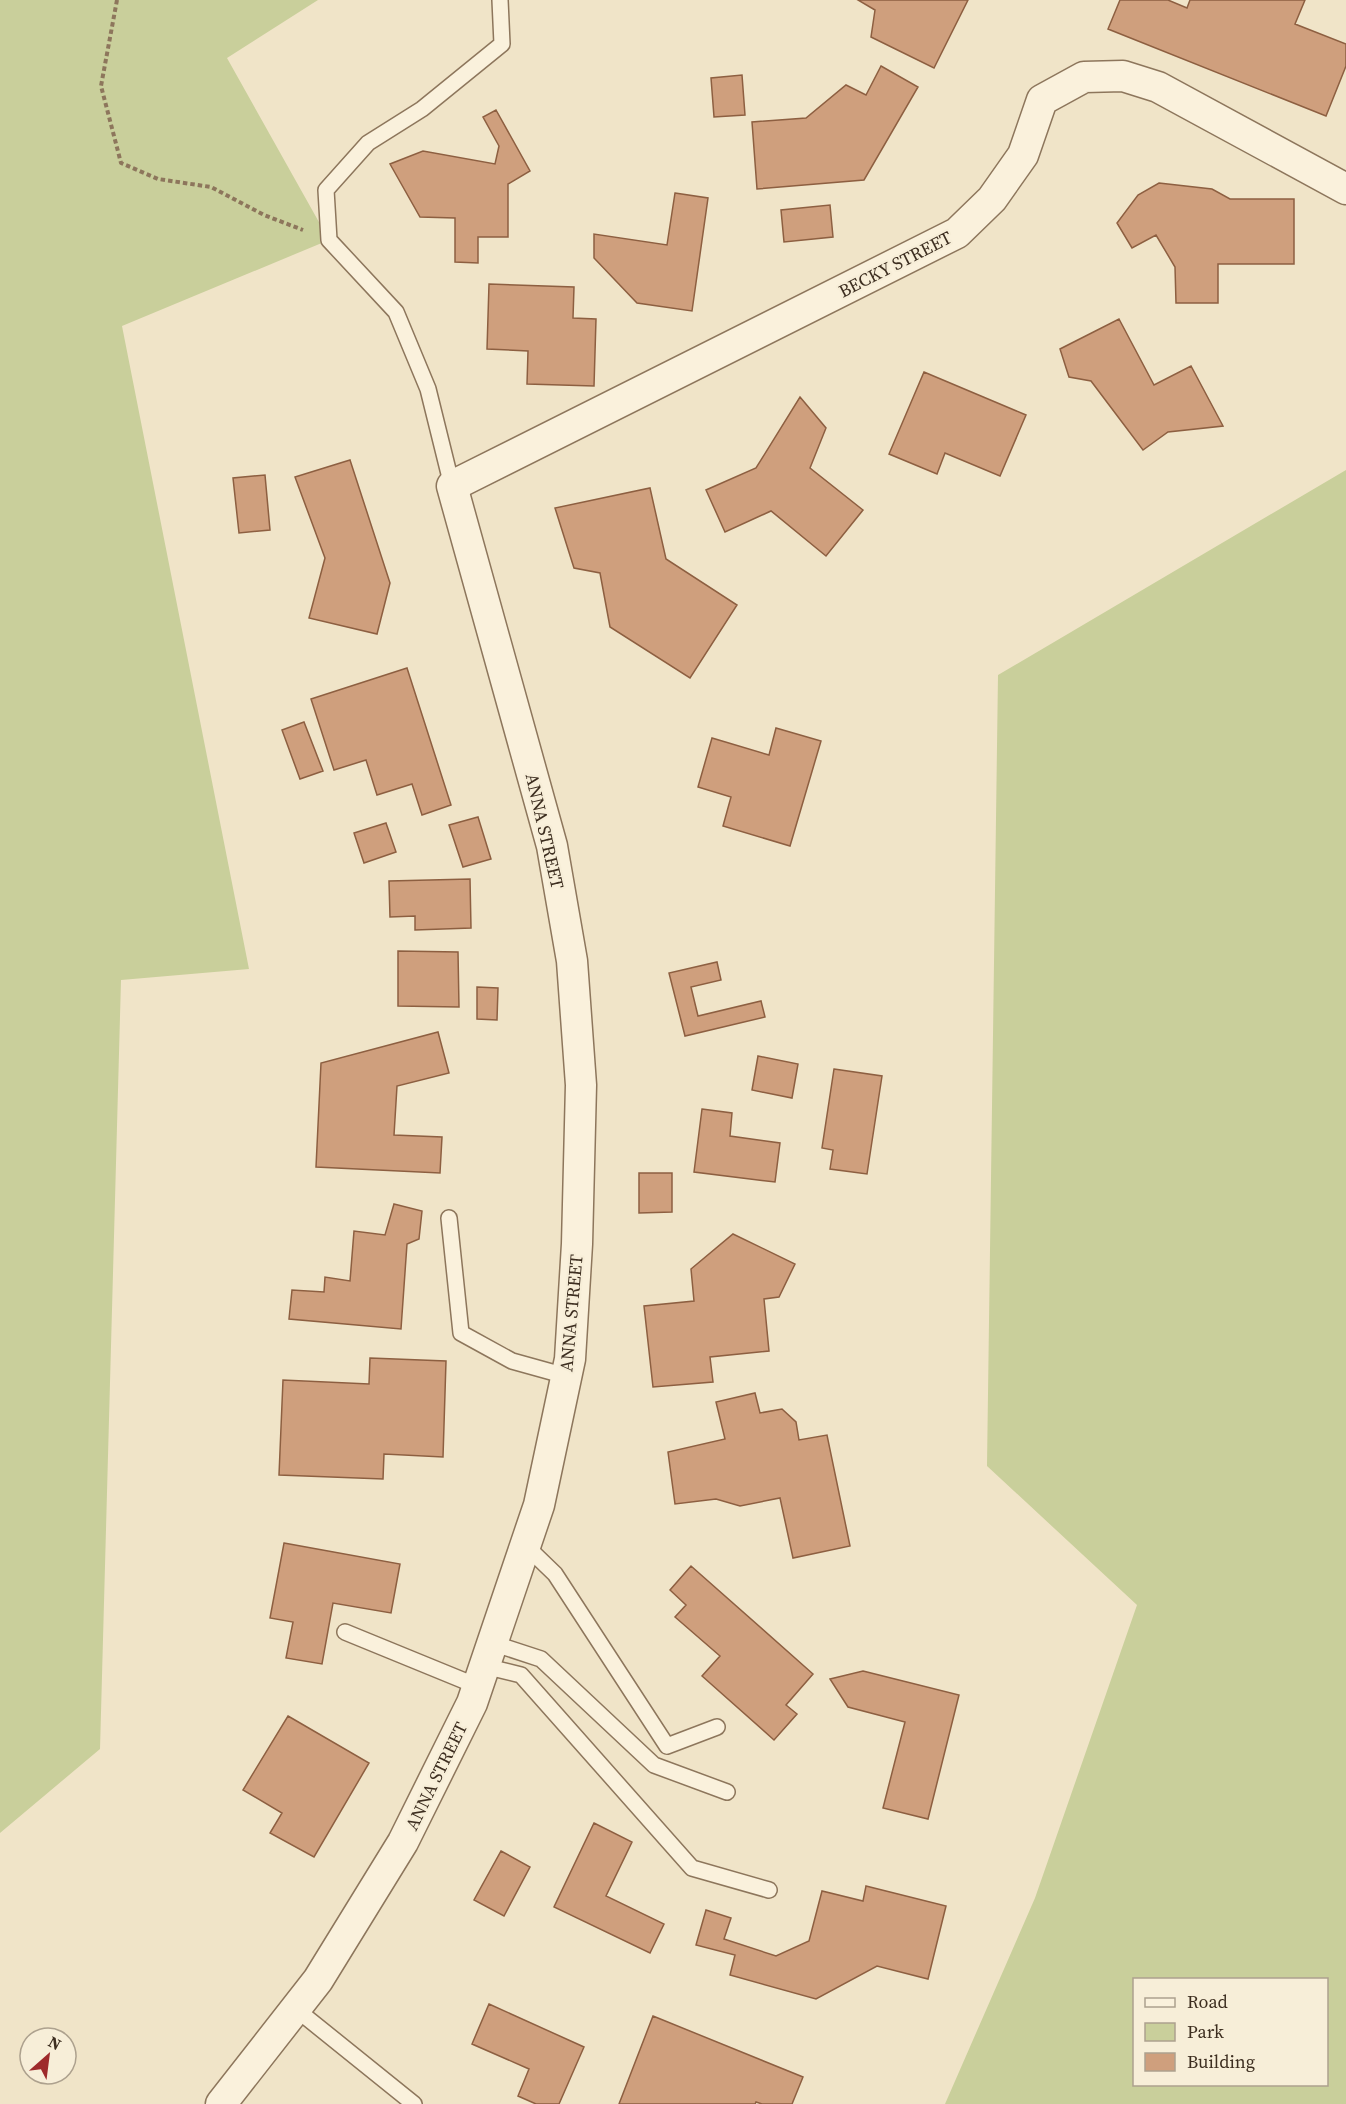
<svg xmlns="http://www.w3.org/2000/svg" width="1346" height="2104" viewBox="0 0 1346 2104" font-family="'Source Serif 4',serif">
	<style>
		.green { fill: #c9cf9b; fill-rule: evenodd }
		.building { fill: #cf9f7d; stroke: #8d5f41; stroke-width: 1.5 }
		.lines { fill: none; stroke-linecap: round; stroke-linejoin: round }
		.lane-casing { stroke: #8d765c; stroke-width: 18 }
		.street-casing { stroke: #8d765c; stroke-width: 33 }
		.path { stroke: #8d765c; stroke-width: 4; stroke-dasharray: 4.5 3; stroke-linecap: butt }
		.lane { stroke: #faf1dc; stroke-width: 15 }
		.street { stroke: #faf1dc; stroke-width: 30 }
		.labels { text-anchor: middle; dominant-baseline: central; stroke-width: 4.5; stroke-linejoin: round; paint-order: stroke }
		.street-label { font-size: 18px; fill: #3d2e20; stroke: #f7eed8 }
	</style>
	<rect width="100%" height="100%" fill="#f0e4c8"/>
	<path class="green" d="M0,0h318l-91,58 102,182 -207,86 127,643 -128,11 -21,769 -100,84z
		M1346,470v1634h-401l90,-206 102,-293 -150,-139 11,-791zM1134,1980h192v104h-192z"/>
	<path class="building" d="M858,0h110l-34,68 -63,-31 4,-27z
		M1120,0h48l19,8 3,-8h115l-10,24 51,20v22l-20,50 -218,-87z
		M881,66l37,21 -54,93 -107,9 -5,-67 54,-4 40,-33 20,10z
		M742,75l3,40 -31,2 -3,-39z
		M496,110l34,61 -22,13v53h-30v26l-23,-1v-44l-35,-1 -30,-53 33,-13 72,13 4,-18 -16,-29z
		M1159,183l53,6 18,10h64v65h-76v39h-42l-1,-36 -19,-32 -24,13 -15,-25 21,-28z
		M675,193l33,5 -16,113 -55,-8 -43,-45v-24l73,11z
		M830,205l3,32 -49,5 -3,-32z
		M489,284l85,3 -1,31 23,1 -2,67 -67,-2 1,-33 -41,-2z
		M1119,319l35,66 37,-19 32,60 -55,6 -25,18 -52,-69 -22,-4 -9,-28z
		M924,372l102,43 -26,61 -55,-23 -8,21 -48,-20z
		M800,397l26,31 -16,40 53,42 -37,46 -55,-45 -46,21 -19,-42 50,-22z
		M350,460l40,123 -13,51 -68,-16 16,-60 -30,-81z
		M265,475l5,55 -31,3 -6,-55z
		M650,488l16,71 71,46 -47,73 -80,-51 -10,-54 -26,-5 -19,-60z
		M407,668l44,137 -29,10 -10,-31 -35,11 -11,-35 -32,10 -23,-71z
		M304,722l19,49 -23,8 -18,-49z
		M776,728l45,13 -31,105 -67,-20 8,-29 -33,-10 14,-49 57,17z
		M478,817l13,42 -28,8 -14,-42z
		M386,823l10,29 -32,11 -10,-30z
		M470,879l1,49 -56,2v-14l-25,1 -1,-36z
		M398,951l60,1 1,55 -61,-1z
		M717,962l4,18 -30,7 7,29 63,-15 4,16 -80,19 -16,-63z
		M477,987l21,1 -1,32 -20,-1z
		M438,1032l11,41 -52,13 -3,49 48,2 -2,36 -124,-6 5,-104z
		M758,1056l40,8 -6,34 -40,-8z
		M834,1069l48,7 -15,98 -37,-5 3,-19 -11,-2z
		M702,1109l30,4 -2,23 50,7 -5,39 -81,-10z
		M639,1173h33v39l-33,1z
		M394,1204l28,7 -3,28 -12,5 -6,85 -112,-10 3,-29 32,2 1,-15 25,4 4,-50 31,4z
		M733,1234l62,30 -16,33 -15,2 5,52 -59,6 3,25 -60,5 -9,-81 50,-5 -3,-32z
		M370,1358l76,3 -3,96 -59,-3 -1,25 -104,-4 4,-95 86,4z
		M755,1393l5,20 22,-4 14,13 3,18 28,-5 23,111 -57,12 -13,-60 -40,8 -24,-7 -41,5 -7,-52 57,-13 -9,-37z
		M284,1543l116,21 -9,49 -58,-10 -11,61 -36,-6 7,-36 -23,-4z
		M691,1566l122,108 -27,31 11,9 -23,26 -72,-64 18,-20 -45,-39 11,-12 -16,-15z
		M863,1671l96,24 -31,124 -45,-11 22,-86 -57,-15 -18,-28z
		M288,1716l81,47 -55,94 -44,-24 12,-20 -39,-23z
		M594,1823l38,19 -26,54 58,28 -14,29 -96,-46z
		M501,1851l29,16 -26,49 -30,-16z
		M866,1886l80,20 -18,73 -51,-13 -61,33 -86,-24 5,-20 -39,-10 10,-35 25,8 -7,21 52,17 33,-15 13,-50 41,10z
		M489,2004l95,43 -25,57h-23l-18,-8 11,-27 -57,-25z
		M653,2016l150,61 -11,27h-30l-6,-2 -1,2h-136z"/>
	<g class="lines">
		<g class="lane-casing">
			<path id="lane" d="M452,486l-24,-97 -32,-77 -67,-72 -3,-50 42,-47 54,-34 80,-65 -2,-44
				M449,1218l12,115 51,28 54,15
				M525,1545l30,29 112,172 50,-19
				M345,1632l132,54
				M492,1643l49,16 113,106 73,27
				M484,1666l37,9 171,193 77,22
				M296,2009l118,95"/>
		</g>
		<g class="street-casing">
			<path id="street" d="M221,2104l97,-124 85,-138 69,-139 67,-198 31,-146 7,-115 4,-159 -9,-124 -20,-115 -100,-360 505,-253 35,-34 31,-44 19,-55 42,-23 39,-1 35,11 188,102"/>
		</g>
		<path class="path" d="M117,0l-16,86 20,77 37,16 53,8 53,28 39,15"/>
		<use href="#lane" class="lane"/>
		<use href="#street" class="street"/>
	</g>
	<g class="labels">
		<g class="street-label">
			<text transform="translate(895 264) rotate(-27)">BECKY STREET</text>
			<text transform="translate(545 831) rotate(77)">ANNA STREET</text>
			<text transform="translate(571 1313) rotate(-85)">ANNA STREET</text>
			<text transform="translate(436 1776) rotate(-64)">ANNA STREET</text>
		</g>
	</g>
	<rect x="1133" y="1978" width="195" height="108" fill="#f7eed8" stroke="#ada18e" stroke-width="1.5"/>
	<rect x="1145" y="1998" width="30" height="9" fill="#faf1dc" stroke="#ada18e" stroke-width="1.5"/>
	<text x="1187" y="2008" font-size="18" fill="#3d2e20">Road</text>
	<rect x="1145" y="2023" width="30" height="18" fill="#c9cf9b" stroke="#ada18e" stroke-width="1.5"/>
	<text x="1187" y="2038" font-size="18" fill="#3d2e20">Park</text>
	<rect x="1145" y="2053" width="30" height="18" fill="#cf9f7d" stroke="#ada18e" stroke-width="1.5"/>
	<text x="1187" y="2068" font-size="18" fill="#3d2e20">Building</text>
	<g transform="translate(48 2056) rotate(28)"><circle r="28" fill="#f7eed8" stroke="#ada18e" stroke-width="1.5"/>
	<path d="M0-4.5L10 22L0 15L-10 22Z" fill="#9e2a2b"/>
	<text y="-9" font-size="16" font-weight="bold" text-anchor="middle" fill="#3d2e20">N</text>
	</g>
</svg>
